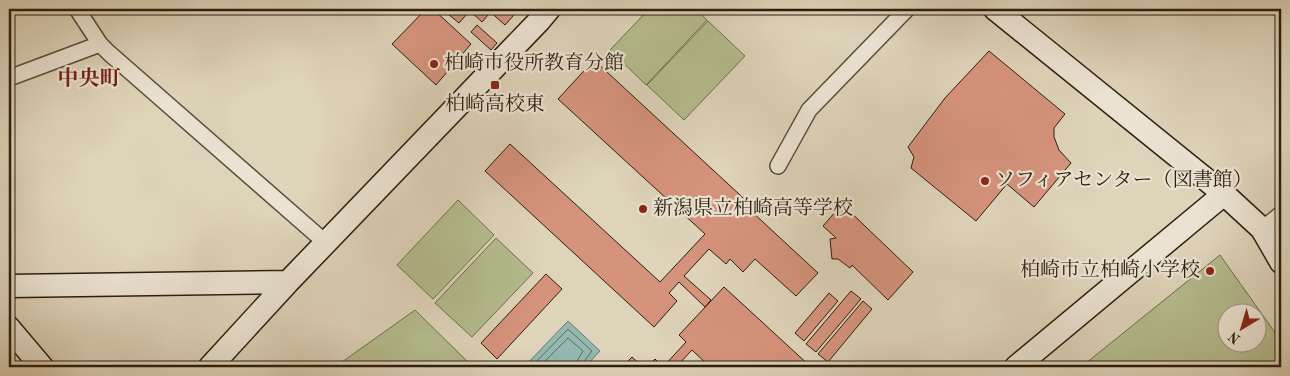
<svg xmlns="http://www.w3.org/2000/svg" width="1290" height="376" viewBox="0 0 1290 376" font-family="'Old Standard TT','Noto Serif JP',serif">
	<style>
		.green { fill: #b4bc8e; stroke: #706d4e; fill-rule: evenodd }
		.water { fill: #93b8b0; stroke: #697a6f }
		.lines { fill: none; stroke-linecap: round; stroke-linejoin: round }
		.shore { stroke: #5f6b5f; stroke-width: 1 }
		.building { fill: #d6937c; stroke: #2b1e0e }
		.street-casing { stroke: #584c39; stroke-width: 18 }
		.secondary-casing { stroke: #2b1e0e; stroke-width: 25 }
		.street { stroke: #eae3d2; stroke-width: 15 }
		.secondary { stroke: #eae3d2; stroke-width: 22 }
		.poi-dot { fill: #8f2418; stroke: #eae3d2; stroke-width: 2 }
		.labels { text-anchor: middle; dominant-baseline: central; stroke-width: 4.5; stroke-linejoin: round; paint-order: stroke }
		.poi-label { font-size: 20px; fill: #2b1e0e; stroke: #eae3d2; text-anchor: start }
		.neighbourhood-label { font-size: 21px; font-weight: bold; fill: #7a1f14; stroke: #eae3d2 }
	</style>
	<rect width="100%" height="100%" fill="#ded4ba"/>
	<filter id="stains"><feTurbulence type="fractalNoise" baseFrequency=".004" numOctaves="4"/><feColorMatrix values="0 0 0 0 .2 0 0 0 0 .09 0 0 0 0 .02 0 0 0 .5 -.17"/></filter>
	<radialGradient id="worn" r=".72"><stop offset=".6" stop-color="#630" stop-opacity="0"/><stop offset="1" stop-color="#630" stop-opacity=".3"/></radialGradient>
	<path class="green" d="M649,9h46l12,11 -61,65 -36,-35z
		M708,21l37,35 -61,64 -37,-35z
		M458,200l36,35 -61,64 -36,-34z
		M496,238l37,35 -61,64 -37,-34z
		M1220,255l61,86v26h-200zM1228,314h30v30h-30z
		M415,310l58,57h-138z"/>
	<path class="water" d="M568,321l32,30 -15,16h-61z"/>
	<g class="lines">
		<path class="shore" d="M531,367l37,-38 24,22 -9,12 -1,4
			M539,367l29,-29 15,13 -6,10 -1,6"/>
	</g>
	<path class="building" d="M426,9h7l38,35 -35,41 -44,-41z
		M442,9h16l8,6 -7,8z
		M468,9h14l6,6 -6,7z
		M487,9h21l6,6 -9,10z
		M477,25l20,18 -6,7 -20,-18z
		M989,51l76,63 -11,14v9l5,13 12,13 -37,44 -27,-23 -31,37 -65,-53 3,-11 -6,-10 37,-49z
		M594,60l159,147 -3,3 68,63 -22,23 -41,-37 -12,13 -13,-13 -4,5 -17,-15 -25,27 27,24 -6,7 -26,-25 -10,11 8,8 -23,26 -169,-156 25,-27 150,138 45,-48 -147,-135z
		M842,204l71,68 -25,28 -36,-35 -2,3 -12,-9h-6l-2,-20 6,-1 -13,-12z
		M546,274l16,15 -65,70 -16,-16z
		M724,287l87,80h-101l-18,-17 -16,17h-29l8,-8 8,8 23,-25 -7,-7z
		M851,291l10,8 -45,53 -10,-8z
		M829,293l9,8 -34,40 -9,-8z
		M863,301l9,8 -44,53 -10,-8z
		M632,357l11,10h-21z"/>
	<g class="lines">
		<g class="street-casing">
			<path id="street" d="M77,9l23,35 9,9 217,190
				M9,78l91,-34
				M778,166l31,-56 98,-101
				M1262,229l19,-15"/>
		</g>
		<g class="secondary-casing">
			<path id="secondary" d="M995,9l229,185
				M9,286l279,-4
				M9,328l33,39
				M210,367l78,-85 251,-261 10,-12
				M1016,367l208,-173 38,35 19,33"/>
		</g>
		<use href="#street" class="street"/>
		<use href="#secondary" class="secondary"/>
	</g>
	<g class="poi-dot">
		<circle cx="434" cy="64" r="5"/>
		<rect x="490" y="80" width="10" height="10" rx="2.5"/>
		<circle cx="985" cy="181" r="5"/>
		<circle cx="643" cy="209" r="5"/>
		<circle cx="1210" cy="271" r="5"/>
	</g>
	<g class="labels">
		<g class="poi-label">
			<text x="444" y="64">柏崎市役所教育分館</text>
			<text x="495" y="105" text-anchor="middle">柏崎高校東</text>
			<text x="995" y="181">ソフィアセンター（図書館）</text>
			<text x="653" y="209">新潟県立柏崎高等学校</text>
			<text x="1200" y="271" text-anchor="end">柏崎市立柏崎小学校</text>
		</g>
		<g class="neighbourhood-label">
			<text x="89" y="79">中央町</text>
		</g>
	</g>
	<rect width="1290" height="376" fill="none" stroke="#ded4ba" stroke-width="30"/>
	<rect x="10" y="10" width="1270" height="356" fill="none" stroke="#2b1e0e" stroke-width="2.5"/>
	<rect x="15" y="15" width="1260" height="346" fill="none" stroke="#2b1e0e"/>
	<g transform="translate(1242 328) rotate(218)"><circle r="24" fill="#eae3d2" stroke="#9e9484"/>
	<path d="M0-4L9 19L0 12L-9 19Z" fill="#8f2418"/>
	<text y="-8" font-size="14" font-weight="bold" text-anchor="middle" fill="#2b1e0e">N</text>
	</g>
	<rect width="100%" height="100%" filter="url(#stains)"/>
	<rect width="100%" height="100%" fill="url(#worn)"/>
</svg>
